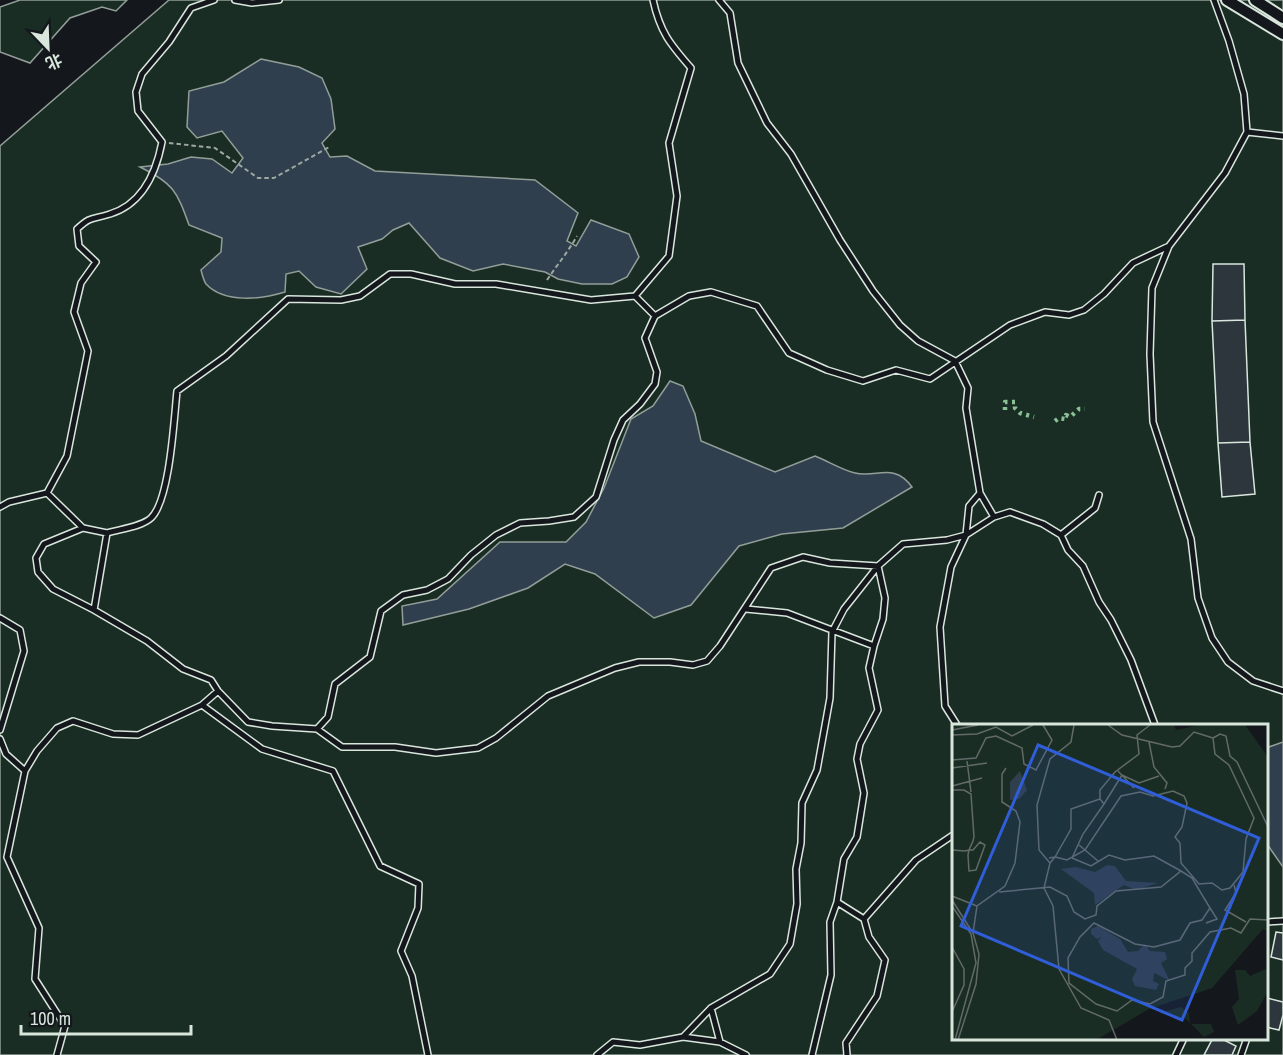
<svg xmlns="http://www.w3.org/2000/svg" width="1283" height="1055" viewBox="0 0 1283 1055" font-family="'Archivo Narrow','Noto Sans SC',sans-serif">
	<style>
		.green { fill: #1a2d24; stroke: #939e99; stroke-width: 1.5; fill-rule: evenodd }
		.water { fill: #2f3f4d; stroke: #939e99; stroke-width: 1.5 }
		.building { fill: #2c363c; stroke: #d8e6dc; stroke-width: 1.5 }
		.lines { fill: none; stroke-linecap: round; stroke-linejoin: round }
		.service-casing { stroke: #d8e6dc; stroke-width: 8 }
		.minor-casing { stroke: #d8e6dc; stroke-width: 14 }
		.path { stroke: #9da8a2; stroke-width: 2; stroke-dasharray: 4.5 3; stroke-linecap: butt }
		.service { stroke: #14181c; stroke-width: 5 }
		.minor { stroke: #14181c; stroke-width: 10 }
		.hedge { stroke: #8ac095; stroke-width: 4.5; stroke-dasharray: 3 4.5; stroke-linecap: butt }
		.inset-road { fill: none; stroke: #626a69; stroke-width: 1.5 }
		.view { fill: #305dd8; fill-opacity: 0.15; stroke: #305dd8; stroke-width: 3 }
		.inset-edge { fill: none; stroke: #d8e6dc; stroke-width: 3 }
	</style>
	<rect width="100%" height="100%" fill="#14181c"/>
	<path class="green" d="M20,0h107l-11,11 -14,-4 -32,11 -40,45 -30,-11v-45z
		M169,0h1114v1055h-1283v-909zM953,725h313v313h-313z"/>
	<path class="water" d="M261,59l38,8 23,11 9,21 4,30 -13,14 8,14 17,-1 28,15 160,9 43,33 -11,28 9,5 15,-26 38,14 10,23 -12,20 -15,7h-30l-24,-5 -13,-7 -42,-8 -30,7 -33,-13 -31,-35 -16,7 -11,9 -24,8 9,22 -26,25 -25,-7 -17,-16 -13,3 -1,18c-23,7 -60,12 -79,-8 -2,-3 -4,-10 -5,-14l20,-18 1,-14 -33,-13c-12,-34 -16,-42 -49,-58l28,-3 23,-7 21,2 20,14 11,-15 -21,-27 -25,7 -10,-11 2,-36 35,-9z
		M670,381l13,5 12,28 6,27 74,31 40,-16c13,5 27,14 40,17 22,5 39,-11 57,14l-69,41 -61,6 -43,12 -48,59 -37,13 -59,-44 -30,-10 -37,24 -59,21 -66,16 -1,-19 35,-7 63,-57h66l20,-20 18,-34 27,-69 22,-13z
		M1283,742v125l-16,-23 -1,-96z"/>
	<path class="building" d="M1213,264h31l1,56 -33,1z
		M1245,320l5,122 -32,1 -6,-122z
		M1250,442l5,52 -33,3 -4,-54z
		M1276,932l7,1v27l-12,-3z
		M1267,998l16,4v13l-4,15 -13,-3z
		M1213,1038h7l16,8 -4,9h-28z"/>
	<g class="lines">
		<g class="service-casing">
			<path id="service" d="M235,0l17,3 27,-3
				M653,0c7,32 17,44 38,68l-22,75 8,53 -8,60 -34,40 -44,4 -95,-16h-41l-44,-10h-21l-30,22 -19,4 -53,-1 -62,57 -49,35c-3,28 -7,109 -26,127 -10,9 -31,11 -44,15l-13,77 53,31 36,28 28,11 7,11 30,31 24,4 45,3 11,-12 7,-33 35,-27 11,-46 22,-16 24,-5 21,-11 23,-24 25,-20 24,-12 29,-2 25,-4 22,-20 18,-57 9,-20 17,-16 15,-20 2,-12 -12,-34 10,-22 34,-20 22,-4 46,14 32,47 38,17 36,11 33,-11 34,9 80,-54 35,-13 24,3 15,-5 20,-16 29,-31 36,-17
				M719,0l11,13 8,50 29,60 24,31 49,86 33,51 27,34 18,16 37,20 13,27 -2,20 14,85
				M1214,0l15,41 15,53 3,38 -22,41 -56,73 -17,42 -2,66 3,68 38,117 7,59 14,40 16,24 25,19 30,10
				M1247,132l36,4
				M635,296l20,20
				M47,493l36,35 24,5
				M0,507l9,-5 38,-9 20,-37 21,-105 -14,-39 7,-29 15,-21 -17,-16 -2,-17c15,-14 15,-9 33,-15 33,-10 46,-41 52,-72l-24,-31 -2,-19 6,-18 27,-32 22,-34 23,-8
				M994,517l-14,-24 -11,13 -3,29 28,-18 16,-5 33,12 18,11 7,15 15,16 16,36 12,18 20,40 24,65
				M83,528l-39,16 -8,14 2,14 15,17 41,21
				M1061,535l34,-27 4,-13
				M746,609l41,4 87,33
				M0,618l20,12 4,21 -24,79
				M202,705l16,-14
				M957,725l-12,-19 -5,-79 11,-60 15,-32
				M317,729l25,18h53l41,6 42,-5 18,-10 52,-42 67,-28 24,-6h31l23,3 14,-4 13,-15 51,-78 32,-11 27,6 48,3
				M0,739l6,15 19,17
				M864,919l-27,-17 7,-43 13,-22 7,-44 -7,-34 3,-15 18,-34 -9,-42 5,-22 9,-27 2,-21 -7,-32
				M1266,922l17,-1
				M683,1037l37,5 -9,-34
				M720,1042l26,13
				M57,1055l8,-29 -30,-47 4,-51 -32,-71 18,-86 12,-20 20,-23 16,-7 40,13 25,1 64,-30 60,44 71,22 47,95 39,18 -1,24 -17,43 11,25 16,79
				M597,1055l16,-13 27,3 43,-8 28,-29 59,-34 20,-30 7,-40 -1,-35 5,-26 1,-40 15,-33 13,-72 2,-66 12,-23 34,-43 25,-22 44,-4 19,-5
				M812,1055l19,-80 -1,-53 7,-20
				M847,1055l-1,-12 31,-47 8,-36 -16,-23 -5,-18 52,-59 37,-25
				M1176,1055l8,-17
				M1241,1055l6,-17"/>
		</g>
		<g class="minor-casing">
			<path id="minor" d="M1227,0l56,34
				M1255,0l28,18"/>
		</g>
		<path class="path" d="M169,143l46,5 43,30h16l57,-32
			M547,280c10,-15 21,-28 30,-44"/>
		<use href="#service" class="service"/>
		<use href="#minor" class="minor"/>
		<path class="hedge" d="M1005,410v-8h10v6l5,5 14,4
			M1055,421l4,-3 6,1 1,-4 4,2 9,-8h6"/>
	</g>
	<g transform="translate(952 724)">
		<rect width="316" height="316" fill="#14181c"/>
		<path d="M0,1h222l2,5 24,-5h45l23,32v174l-5,-2 -51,59 -63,21 -53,31h-144zM316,244v23l-11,20 -19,14 -6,-18 7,-8 -4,-29h10l5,6zM229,283l8,6 1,11h21l3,8 -10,5 -18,-18 -26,-6z" fill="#1a2d24"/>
		<path d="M68,47l7,19 -8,9 -9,1v-18zM155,141l8,1 11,15 32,2 -22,7 -12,-5 -29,20 -1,-12 -33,-24 15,-2 19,5zM146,202l22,13 8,13 10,-1 7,-7 5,7 15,1 2,7 -6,4 9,18 -16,-8 -1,8 6,3 -3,6 -21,-4 -3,-7 5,-10 -34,-19 -5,-9 4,-4 -5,2 -6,-5v-5z" fill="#2f3f4d"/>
		<path class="inset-road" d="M156,1l14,10 50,12 8,-1 14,-14 19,6M0,6l26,-5M0,11l25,-1 19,-7 16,9 21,-11M197,18l5,25 13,16 -2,6M0,36l24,-2 10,-20 10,-2 26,12 2,16 12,6 16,-30 -9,-15M15,37l4,31M0,44l35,-5M166,47l16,17M0,62l30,-8M0,66h12l7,4 3,43 -1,4 -4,9 -1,5 1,16 7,-1 9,-25 -5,-3 -7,8h-4l-4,1 -13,-1M152,80l18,-29 17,8 20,-7M127,121l19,16M103,133l12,3 18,-10 36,-54 19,-4 13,4 20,-5 11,5 3,7 -5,24 -7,10 5,6 1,20 18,21 13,-1 10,7 8,-2 13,-16 3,-33 8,-21 -25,-53 -14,-11 -2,-16 7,-4 6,2 4,20 7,6 32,67M103,133l16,-28v-20l29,-10v-9l15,-18 24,-18 -2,-19 13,-10M97,134l6,-1 -5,6 -11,-13 -2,-45 13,-46 21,-17 3,-17M120,134l19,8 18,-11 16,5 29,-4 27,15M120,134l11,-24 21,-30 -4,-5M98,139l-6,25 9,18 6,63 22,39 28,12 8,20M282,161l2,8 -11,17 21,12M47,168l51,-5 17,9 7,16 11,7 11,-4 1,-9 19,-15 45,-4 20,-16 11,7 18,30 -8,12 -12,3 -10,17 -26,7 -19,-3 -41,-21 -14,14 -12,21 1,25 27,21 21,7 15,-11 18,4 13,-7 3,-16 19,-6v-7l7,-7v-8l18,-21 21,-4 10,5 9,-14 19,1M0,172l25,10M0,176l21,33 6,21 -3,30 -18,56M0,182l19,28 5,29 -21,77M254,199l11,-4 -7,-11M21,209l4,-27 28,-20 10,-23 5,-41 -4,-11 -14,-9v-28l4,-6M0,223l12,22v16l-12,27"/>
		<path class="view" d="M86,21l221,93 -77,182 -221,-94z"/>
		<rect width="316" height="316" class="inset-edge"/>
	</g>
	<g transform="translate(48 48) rotate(157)" stroke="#14181c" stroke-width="4.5" paint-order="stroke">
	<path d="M0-4.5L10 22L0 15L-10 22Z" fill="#d8e6dc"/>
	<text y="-9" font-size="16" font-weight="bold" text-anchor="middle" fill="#d8e6dc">北</text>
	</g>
	<path d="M21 1025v9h170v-9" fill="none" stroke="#d8e6dc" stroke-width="3"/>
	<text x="30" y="1025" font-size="18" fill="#d8e6dc" stroke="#14181c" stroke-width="4.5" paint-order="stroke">100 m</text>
</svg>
